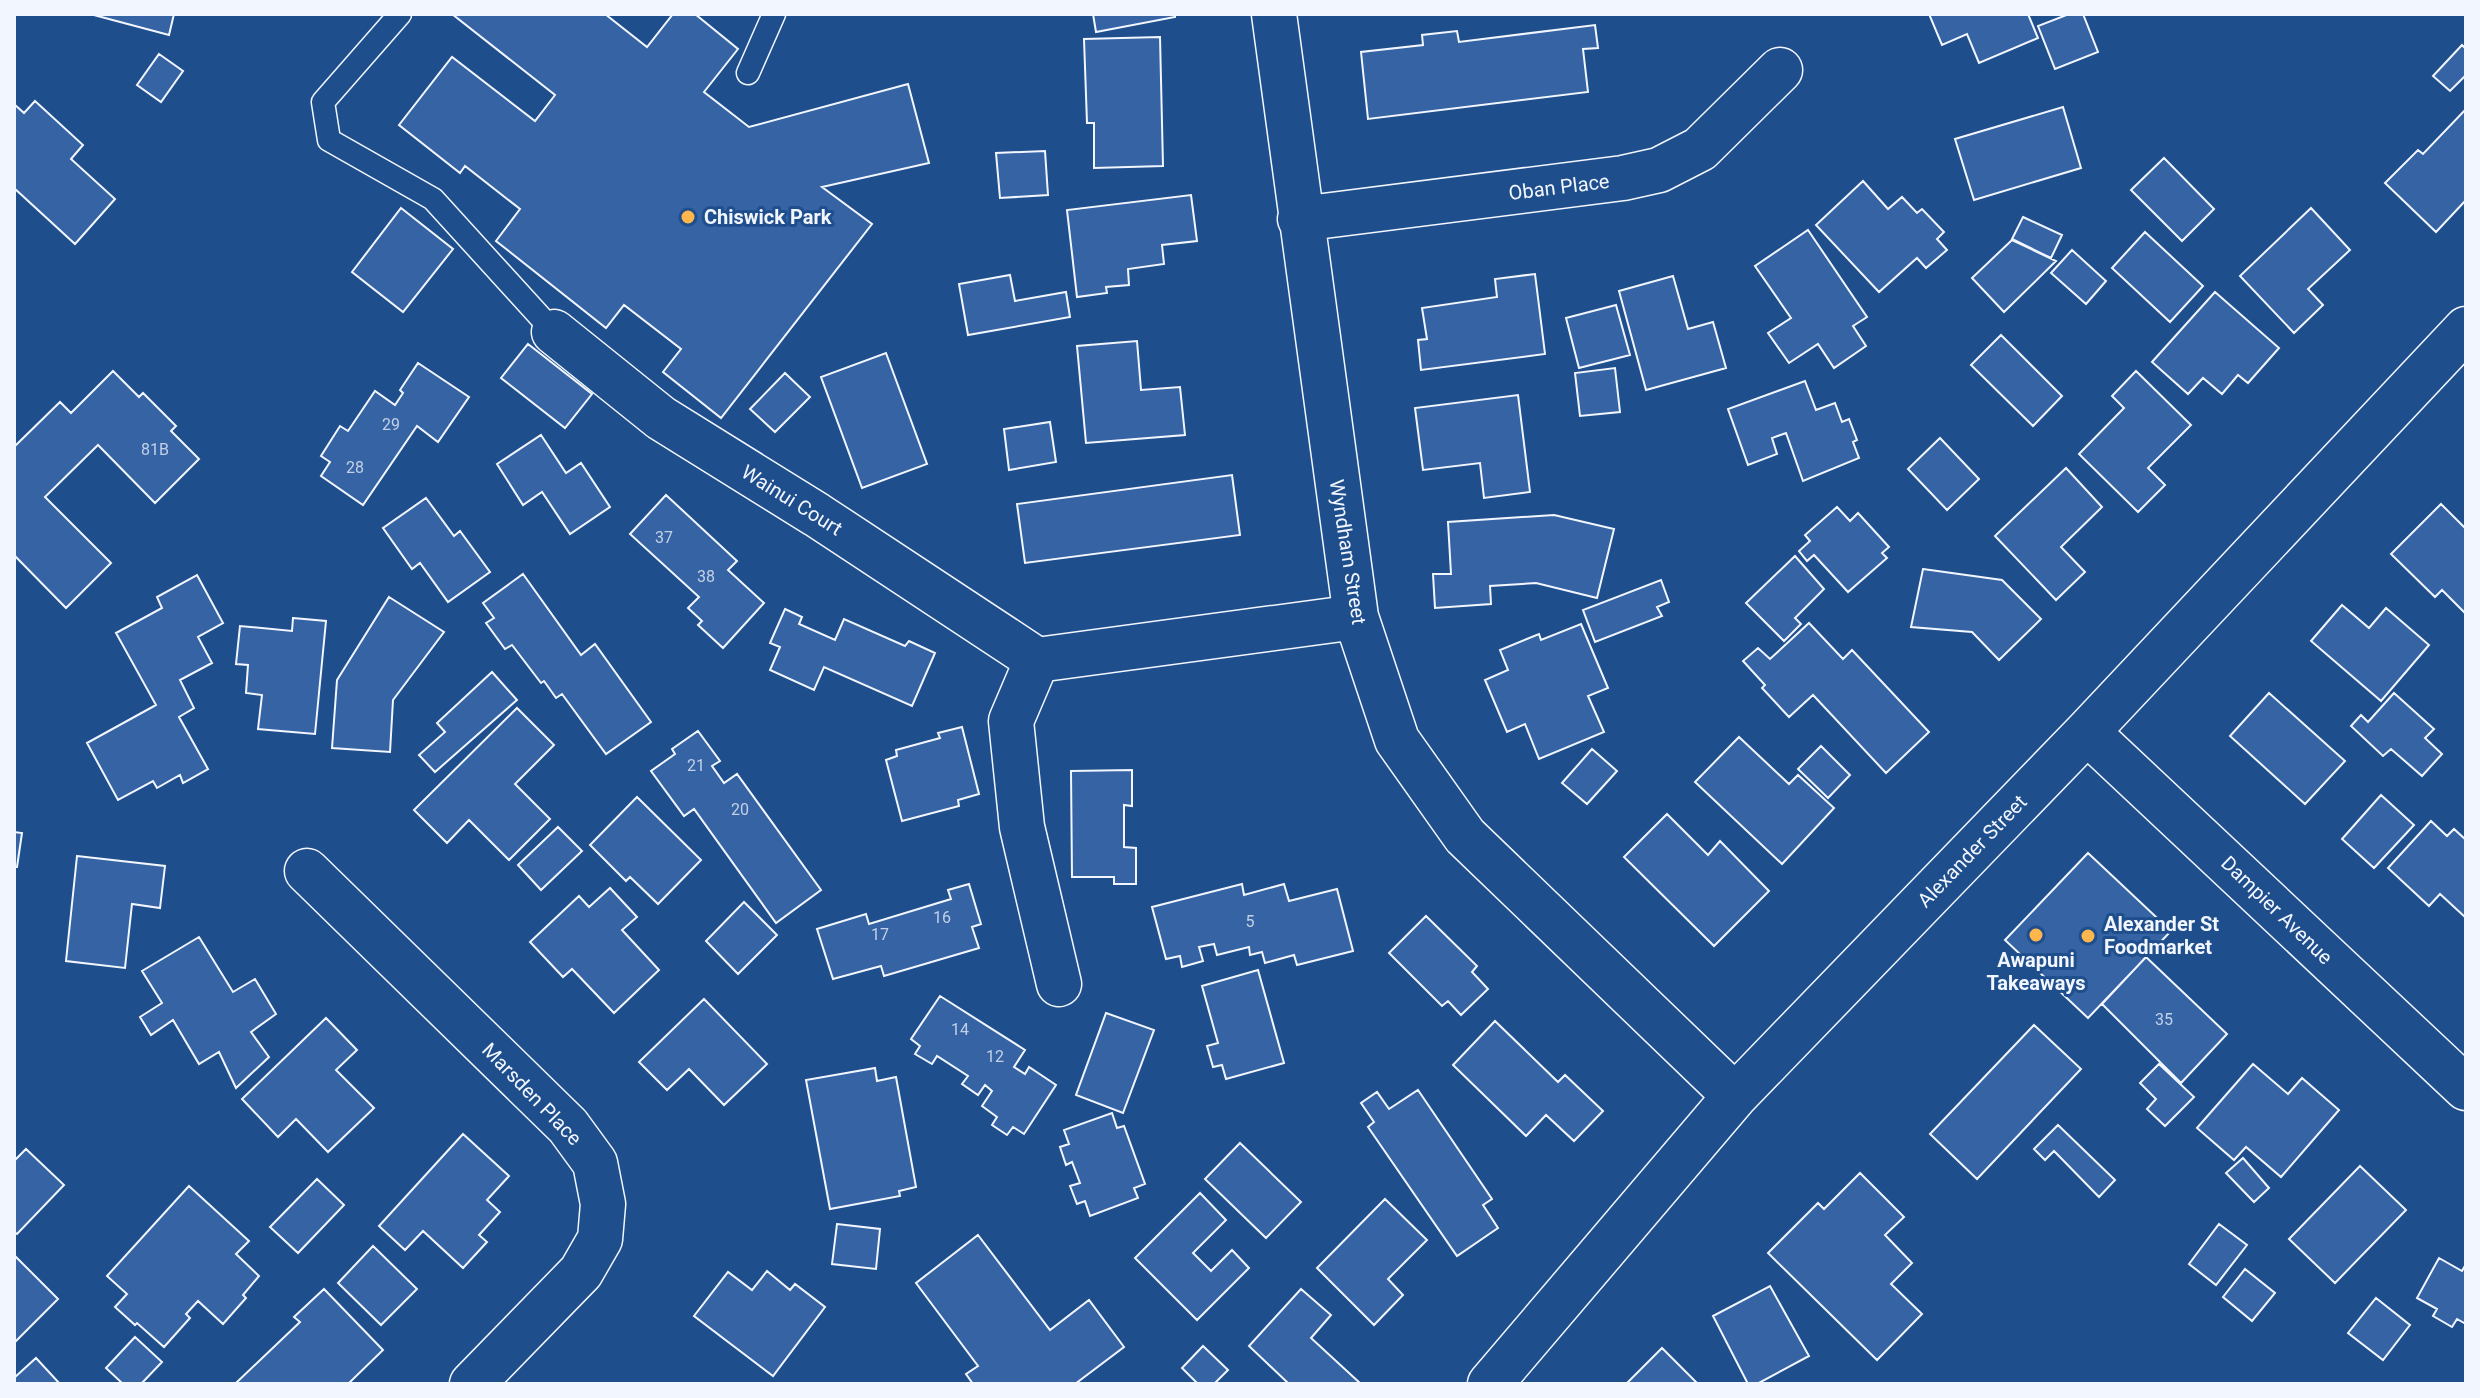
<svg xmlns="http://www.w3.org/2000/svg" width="2480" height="1398" viewBox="0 0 2480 1398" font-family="Roboto,sans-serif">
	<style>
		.building { fill: #3563a3; stroke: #f2f6ff; stroke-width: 2 }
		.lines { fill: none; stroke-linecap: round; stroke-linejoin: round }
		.service-casing { stroke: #f2f6ff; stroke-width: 25 }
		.minor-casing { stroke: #f2f6ff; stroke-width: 47 }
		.service { stroke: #1f4e8c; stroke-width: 22 }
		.minor { stroke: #1f4e8c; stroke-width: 44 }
		.poi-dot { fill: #ffb74d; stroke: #1f4e8c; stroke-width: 3 }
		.labels { text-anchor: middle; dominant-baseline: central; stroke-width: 6; stroke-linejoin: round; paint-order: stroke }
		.number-label { font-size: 16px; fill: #c3d1e8 }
		.street-label { font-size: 20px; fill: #f2f6ff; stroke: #1f4e8c }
		.poi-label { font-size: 20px; font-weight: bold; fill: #f2f6ff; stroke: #1f4e8c; text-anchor: start }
	</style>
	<rect width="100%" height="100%" fill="#1f4e8c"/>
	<path class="building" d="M90,14h84l-5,21z
		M452,14h153l42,33 26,-33h22l43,35 -34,43 45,35 159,-43 21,79 -107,24 50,37 -151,194 -58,-46 18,-23 -57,-44 -18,23 -110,-87 24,-32 -55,-43 -5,7 -61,-48 53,-68 83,64 20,-26z
		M1093,14h82v3l-79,15z
		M1929,14h99l10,24 -59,25 -12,-29 -25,11z
		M2069,14h14l15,38 -43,17 -17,-43z
		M1595,25l3,23 -15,1 5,43 -220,27 -7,-67 62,-7 -1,-10 35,-4 2,11z
		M1160,37l3,129 -69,2v-45h-7l-3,-84z
		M2462,45l4,4v26l-16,16 -17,-15z
		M159,54l24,17 -22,31 -24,-17z
		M35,101l48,44 -12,14 44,40 -40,45 -61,-56v-84l10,9z
		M2063,107l18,61 -107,32 -19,-61z
		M2466,109v91l-30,32 -51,-49 33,-33 5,4z
		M1045,151l3,44 -48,3 -4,-45z
		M2164,158l50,51 -32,32 -51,-51z
		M1863,181l25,28 14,-12 15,16 5,-4 22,23 -7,7 10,11 -21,18 -9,-10 -38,34 -63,-67z
		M1191,195l6,46 -35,4 2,19 -36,5 1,16 -23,2 1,6 -30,4 -10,-87z
		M401,208l52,41 -50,63 -51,-40z
		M2311,208l39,42 -42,39 15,16 -29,28 -54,-57z
		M2023,217l39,18 -11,23 -39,-19z
		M1808,230l59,87 -14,9 13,20 -32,22 -16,-24 -29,19 -21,-30 23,-15 -36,-52z
		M2145,232l58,54 -33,36 -58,-54z
		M2012,240l44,21 -52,51 -32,-34z
		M2072,250l34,31 -20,23 -35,-31z
		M1535,274l10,80 -124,16 -3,-30 9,-1 -5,-31 75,-11 -2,-18z
		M1010,275l5,26 51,-9 4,25 -102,18 -9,-51z
		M1673,276l15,53 25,-7 13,46 -80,22 -27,-99z
		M2215,292l64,56 -31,35 -10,-8 -16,19 -19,-16 -15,16 -36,-32z
		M1616,305l14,50 -51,13 -13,-50z
		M2001,335l61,61 -29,30 -62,-61z
		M1137,341l4,49 39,-3 5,48 -99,8 -9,-97z
		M528,344l64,50 -27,34 -64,-50z
		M886,353l41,111 -65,24 -41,-111z
		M418,363l51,34 -31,45 -21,-16 -54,79 -42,-29 9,-14 -9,-6 19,-30 8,5 27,-40 20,14 8,-12 -3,-3z
		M1615,368l5,44 -40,4 -5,-43z
		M113,371l26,26 4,-4 33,33 -5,5 28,28 -44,44 -57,-58 -53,52 66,66 -45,45 -52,-53v-108l46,-45 11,11z
		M2136,371l55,54 -43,43 17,17 -27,27 -59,-58 45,-46 -12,-12z
		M785,373l25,24 -35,35 -25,-23z
		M1805,381l11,29 19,-7 7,19 7,-3 8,21 -4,2 6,16 -56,23 -17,-48 -14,5 5,16 -29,11 -20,-56z
		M1518,395l12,97 -46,6 -4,-35 -57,7 -8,-62z
		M1050,422l6,40 -47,8 -5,-41z
		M541,435l25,38 15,-10 29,44 -40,27 -28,-42 -19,13 -26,-41z
		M1940,438l39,41 -32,31 -39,-41z
		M2066,468l36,39 -41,40 24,25 -29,28 -61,-64z
		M1232,475l8,60 -215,28 -8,-59z
		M666,495l71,66 -9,9 36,33 -41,45 -25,-23 4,-4 -14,-13 11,-11 -69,-63z
		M426,498l28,38 6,-5 30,41 -42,30 -28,-39 -8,6 -29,-41z
		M2441,504l25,25v85l-24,-24 -7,7 -44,-43z
		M1837,507l13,14 8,-8 31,34 -7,6 5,5 -39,34 -34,-37 -7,6 -8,-10 11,-10 -5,-6z
		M1554,515l60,14 -17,69 -61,-15 -46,3 1,18 -56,4 -2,-34h18l-3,-52z
		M1795,556l29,33 -29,29 6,6 -17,17 -38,-38z
		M1923,569l79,11 39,39 -42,41 -27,-28 -61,-5z
		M523,574l58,81 14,-11 56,78 -45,32 -44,-60 -6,4 -12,-17 -3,2 -29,-38 -7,4 -19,-26 8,-5 -11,-15z
		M197,575l26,48 -25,14 14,26 -32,17 14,28 -15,9 29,52 -25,14 -3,-8 -23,13 -4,-7 -35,19 -31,-57 69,-38 -40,-72 46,-25 -5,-11z
		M1661,580l8,22 -12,5 5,9 -67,26 -12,-32z
		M389,597l55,35 -51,68 -3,52 -58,-4 5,-68z
		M2342,605l27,23 17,-20 43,37 -48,56 -70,-60z
		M785,609l17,8 -3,7 36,16 9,-21 61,27 4,-5 26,12 -23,53 -88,-39 -10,23 -44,-20 10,-23 -10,-4z
		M293,618l33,3 -11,113 -57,-5 4,-34 -16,-2 2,-28 -12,-1 4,-38 52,5z
		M1809,623l34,36 9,-9 77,82 -43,41 -73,-78 -24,22 -27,-29 3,-3 -22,-24 15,-13 12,11z
		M1581,624l27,64 -20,8 16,36 -65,27 -14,-35 -18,8 -22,-52 23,-10 -8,-20 39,-16 2,6z
		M492,672l25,28 -82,72 -16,-17 26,-23 -8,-9z
		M2269,693l76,68 -40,43 -75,-68z
		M2394,693l40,36 -9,9 17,16 -20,22 -31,-27 -8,7 -32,-30 10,-11 7,7z
		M517,708l37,37 -39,39 35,35 -41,41 -40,-40 -22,23 -33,-33z
		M962,727l17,67 -21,6 1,6 -57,15 -16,-61 11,-4 -1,-6 44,-12 -2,-5z
		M698,731l22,30 -8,5 12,17 13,-9 84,116 -45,33 -82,-114 -10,7 -33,-45 24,-17 -3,-5z
		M1739,737l50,47 9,-9 36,33 -52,56 -87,-82z
		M1821,746l29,29 -22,23 -30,-29z
		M1592,749l25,22 -30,33 -25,-21z
		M1132,770v36l-8,-1v42l12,1v36h-22v-7h-42l-1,-106z
		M2381,795l33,30 -40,43 -32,-29z
		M637,797l64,63 -43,44 -28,-27 -4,4 -36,-36z
		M1667,814l41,41 12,-14 49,50 -55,55 -90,-89z
		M2431,821l16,15 7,-7 12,11v78l-26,-24 -11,12 -41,-38z
		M558,827l24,24 -41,39 -23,-25z
		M14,832l8,1 -5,34h-3z
		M2088,853l83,78 -83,87 -83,-78z
		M77,856l88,10 -5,42 -28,-4 -7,64 -59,-7z
		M969,884l12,40 -9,3 7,21 -95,28 -3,-10 -48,13 -16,-50 49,-15 3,10 82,-25 -3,-9z
		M1242,884l2,11 40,-11 5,17 48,-12 16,62 -56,14 -3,-10 -29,8 -3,-11 -12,3 -1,-8 -32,8 -3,-11 -15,3 4,14 -21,6 -2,-11 -14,3 -14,-52z
		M610,888l27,29 -15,13 37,40 -45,43 -42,-44 -9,8 -33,-35 49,-46 10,11z
		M744,902l33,33 -39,39 -32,-33z
		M1426,916l51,50 -5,6 16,17 -27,26 -13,-14 -6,5 -53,-53z
		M199,937l34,55 22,-13 21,35 -25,18 18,25 -33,31 -17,-36 -20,12 -26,-44 -22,15 -11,-18 22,-14 -20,-32z
		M2146,957l81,77 -46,49 -79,-79z
		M1258,970l26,93 -58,16 -4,-14 -9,2 -6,-21 11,-3 -16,-57z
		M940,996l85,54 -11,17 11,7 4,-7 27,18 -32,49 -11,-7 -6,8 -15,-10 5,-8 -15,-11 10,-15 -7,-6 -7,10 -16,-11 6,-8 -31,-20 -5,8 -17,-10 5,-8 -9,-7z
		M704,999l63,65 -43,41 -35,-36 -22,21 -28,-28z
		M1106,1013l48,17 -31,83 -47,-18z
		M326,1018l31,32 -21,20 38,38 -46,44 -32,-33 -18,18 -36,-38z
		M1495,1021l63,61 7,-7 38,36 -29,30 -28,-26 -20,21 -73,-71z
		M2034,1025l47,44 -104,110 -47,-45z
		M2159,1064l35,33 -29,29 -18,-17 9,-10 -16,-16z
		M2253,1064l35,30 14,-16 37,32 -58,67 -35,-30 -12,13 -37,-32z
		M875,1068l2,13 19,-4 20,110 -17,4 1,5 -70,13 -24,-129z
		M1418,1090l74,109 -9,6 15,23 -41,28 -89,-129 6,-5 -13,-19 16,-11 12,17z
		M1112,1113l5,15 7,-2 21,58 -11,4 4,10 -48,18 -5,-15 -8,3 -7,-18 10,-3 -8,-21 -6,3 -6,-18 9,-3 -5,-14z
		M2058,1125l57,55 -16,17 -45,-46 -9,9 -11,-11z
		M463,1134l46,42 -22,24 13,12 -21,23 8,7 -24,26 -40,-37 -18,19 -26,-24z
		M1240,1143l61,59 -35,36 -61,-59z
		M26,1149l38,36 -47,49 -3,-2v-71z
		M2243,1158l26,30 -15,14 -28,-29z
		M2360,1166l46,44 -71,73 -46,-44z
		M1860,1173l44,44 -19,18 27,28 -21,21 31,30 -45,46 -109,-107 50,-50 6,6z
		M317,1179l27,26 -46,48 -28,-26z
		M189,1186l60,55 -13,13 23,22 -16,19 3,3 -23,26 -25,-23 -12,13 4,4 -26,29 -27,-24 -2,2 -20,-18 12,-13 -20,-18z
		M1200,1193l26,27 -33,33 18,18 21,-21 17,18 -52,52 -62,-62z
		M1385,1199l42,41 -39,39 15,16 -29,30 -57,-57z
		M837,1224l43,5 -4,40 -44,-5z
		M2219,1224l28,21 -31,40 -27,-21z
		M978,1235l72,95 39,-30 35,47 -49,37h-102l-7,-10 12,-8 -62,-83z
		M373,1246l44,43 -36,36 -43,-42z
		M14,1255l44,44 -44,44z
		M2439,1258l23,13 4,-7v60l-9,-5 -5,8 -19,-11 4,-7 -20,-11z
		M2245,1269l30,24 -23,28 -29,-24z
		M767,1271l23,19 5,-6 30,23 -52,69 -79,-60 34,-44 24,18z
		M1770,1286l39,70 -52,28h-9l-35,-68z
		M324,1289l59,61 -35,34h-109l-2,-2 63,-60 -6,-5z
		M1301,1289l30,26 -20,23 50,46h-72l-40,-38z
		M2376,1298l34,27 -27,35 -35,-27z
		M135,1337l27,25 -21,22h-18l-17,-16z
		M1203,1346l25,24 -14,14h-16l-16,-16z
		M1662,1348l36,36h-72z
		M36,1358l24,26h-46v-6z"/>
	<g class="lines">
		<g class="service-casing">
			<path id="service" d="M400,14l-77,88 6,38 104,59 121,133
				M748,73l26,-59"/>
		</g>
		<g class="minor-casing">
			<path id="minor" d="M1274,14l82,603 41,123 68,96 270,260
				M1300,219l323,-41 36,-8 41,-21 80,-79
				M554,332l107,86 156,97 220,145 319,-43
				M1037,660l-26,61 11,106 37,157
				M2087,732l379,356
				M307,871l261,255 27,37 8,41 -3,35 -19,33 -109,112
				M1490,1384l245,-288 352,-364 379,-403"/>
		</g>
		<use href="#service" class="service"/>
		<use href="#minor" class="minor"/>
	</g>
	<g class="poi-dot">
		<circle cx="688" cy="217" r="8"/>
		<circle cx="2036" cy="935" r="8"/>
		<circle cx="2088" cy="936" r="8"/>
	</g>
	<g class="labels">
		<g class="number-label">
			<text x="391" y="424">29</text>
			<text x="155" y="449">81B</text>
			<text x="355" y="467">28</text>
			<text x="664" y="537">37</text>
			<text x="706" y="576">38</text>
			<text x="696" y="765">21</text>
			<text x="740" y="809">20</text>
			<text x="942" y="917">16</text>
			<text x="1250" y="921">5</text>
			<text x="880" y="934">17</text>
			<text x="2164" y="1019">35</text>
			<text x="960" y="1029">14</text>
			<text x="995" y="1056">12</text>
		</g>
		<g class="street-label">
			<text transform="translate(1559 187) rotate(-7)">Oban Place</text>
			<text transform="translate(792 500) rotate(32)">Wainui Court</text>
			<text transform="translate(1348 552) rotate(81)">Wyndham Street</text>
			<text transform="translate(1972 851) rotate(-46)">Alexander Street</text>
			<text transform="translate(2277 910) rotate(44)">Dampier Avenue</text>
			<text transform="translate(532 1094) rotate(46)">Marsden Place</text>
		</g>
		<g class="poi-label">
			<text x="704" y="217">Chiswick Park</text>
			<text x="2104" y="924">Alexander St<tspan x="2104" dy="23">Foodmarket</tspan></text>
			<text x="2036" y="960" text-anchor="middle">Awapuni<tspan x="2036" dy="23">Takeaways</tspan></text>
		</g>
	</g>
	<rect width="2480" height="1398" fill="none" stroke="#f2f6ff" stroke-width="32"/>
</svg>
